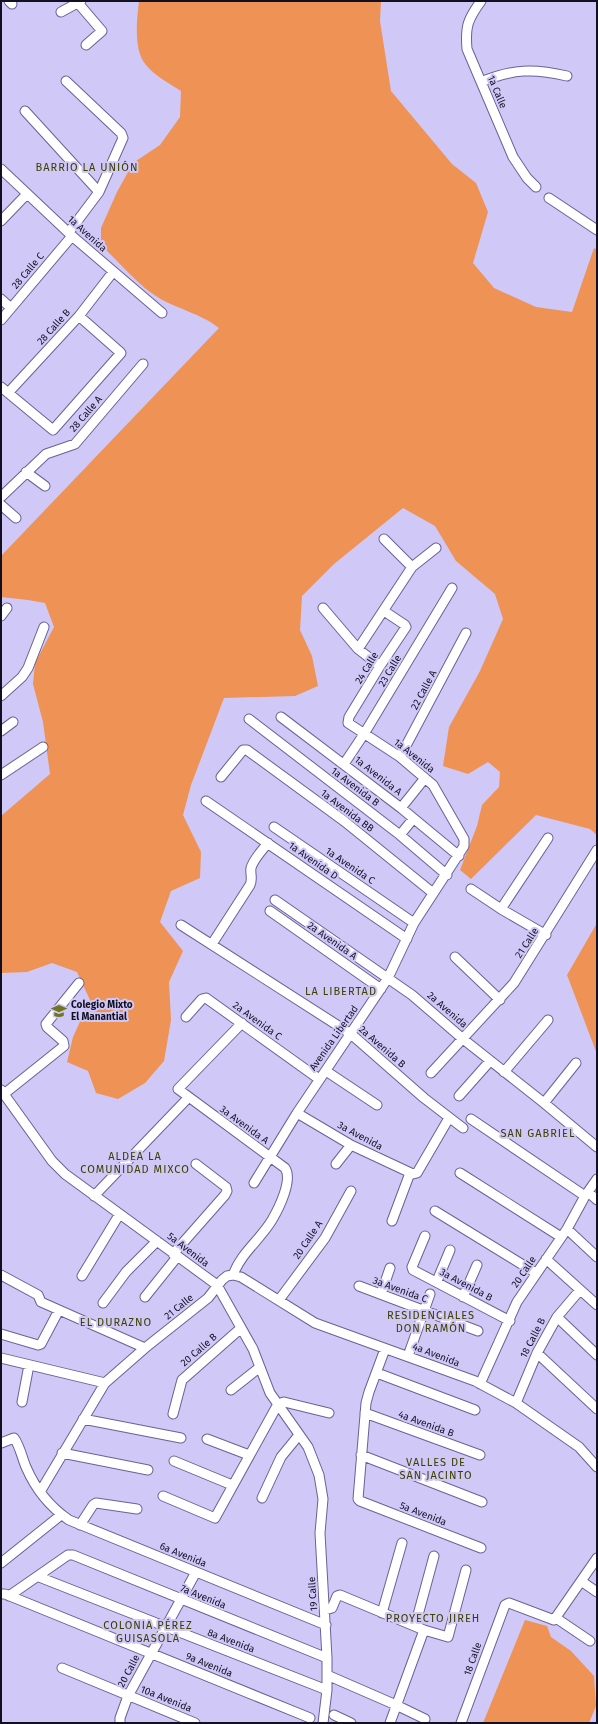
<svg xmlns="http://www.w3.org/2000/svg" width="598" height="1724" viewBox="0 0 598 1724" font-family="'Fira Sans',sans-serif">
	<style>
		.green { fill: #ee9255 }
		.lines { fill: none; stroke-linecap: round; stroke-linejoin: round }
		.minor-casing { stroke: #6b6195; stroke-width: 11 }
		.minor { stroke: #fff; stroke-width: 9 }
		.labels { text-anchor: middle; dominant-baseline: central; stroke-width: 4; stroke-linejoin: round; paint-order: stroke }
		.street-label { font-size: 10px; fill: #130f23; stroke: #d0c8f7 }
		.poi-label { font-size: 10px; font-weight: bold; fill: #130f23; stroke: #d0c8f7; text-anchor: start }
		.neighbourhood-label { font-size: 11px; letter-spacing: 1px; fill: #3d4000; stroke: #d0c8f7 }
	</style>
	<rect width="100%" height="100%" fill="#d0c8f7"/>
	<path class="green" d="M139,1h242l-1,20 11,70 61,73 24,19 12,29 -15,51 21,25 42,19 36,5 22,-64 3,2v585l-7,-6 -54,-14 -65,64 -11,-9 17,-44 5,-21 17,-18 1,-15 -12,-10 -20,12 -25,-8 6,-39 31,-56 23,-52 -8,-25 -39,-33 -21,-35 -32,-18 -69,56 -32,32 -2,34 12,26 6,30 -23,10 -71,2 -33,87 -8,30 18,37 -1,26 -29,13 -11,31 23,29 -14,31 2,38 -7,41 -19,22 -27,16 -22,-6 -8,-22 -21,-9 6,-25 17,-37 -13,-28 -25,-9 -25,9 -26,1v-157l49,-42 -7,-52 -10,-38 2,-21 19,-36 -9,-24 -17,-3 -27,-3v-41l218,-228c-20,-16 -48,-20 -69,-36 -17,-13 -33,-32 -49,-47v-17l16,-36 16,-29 27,-18 20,-28 1,-26c-11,-7 -26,-15 -35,-26 -13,-15 -9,-46 -7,-64z
		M597,923v131l-30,-79z
		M525,1620l22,6 4,11 20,14 23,25 2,30 -7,17h-106z"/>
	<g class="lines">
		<g class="minor-casing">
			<path id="minor" d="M9,1l3,3
				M481,1c-13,18 -16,25 -14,48l46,108 14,21 9,9
				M78,3l24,28 -16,14
				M61,12l20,-11
				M66,81l55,52 2,5 -24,54 -30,40
				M481,82c32,-13 52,-14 86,-6
				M25,111l74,81
				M1,169l71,67 90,77
				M549,198l48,32
				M1,221l25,-26
				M1,299l10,9
				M1,320l71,-84
				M1,387l52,43 68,-77 -42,-37
				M8,393l71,-77 34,-44
				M26,472l19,14
				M1,497l45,-43 29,-10 68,-80
				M1,505l15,13
				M412,567l24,-19
				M323,608l35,41 22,17
				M1,616l6,-8
				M358,649l54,-82 -28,-28
				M1,696l21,-19 6,-9 16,-41
				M281,717l120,91 58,48
				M249,719l151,116 47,40
				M1,731l12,-9
				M400,757l66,-124
				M344,764l20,-30 88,-146
				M1,775l42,-28
				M221,777l22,-27h4l97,71 89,72
				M206,801l201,138
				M401,808l24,-30
				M274,827l140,96
				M400,835l13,-16
				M471,889l30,20 45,26
				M275,900l137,95 51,44 81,64 53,44
				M501,909l47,-71
				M270,911l111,78
				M181,925l170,109 73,64 39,30
				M212,944l38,-59c3,-6 0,-11 1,-17 2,-8 11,-18 17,-25
				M455,957l45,43
				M186,1017l16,-18 4,-1 113,81
				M326,1071l51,34
				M504,1072l44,-52
				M431,1073l83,-90 83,-133
				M1,1090l51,71 13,13 152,111 36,64 17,44 38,54 11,28 4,24 -3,34 7,125v32l-4,33
				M4,1094l60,-48 -1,-5 -16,-14 -1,-3 33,-41
				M459,1096l31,-35
				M544,1103l32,-40
				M297,1113l54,32 62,29 4,-1 32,-55
				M471,1119l114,77
				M336,1164l15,-19
				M460,1173l101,64
				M254,1183l43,-70 91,-135 26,-55 50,-77v-7l-31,-54 -33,-28 -52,-34 1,-6 31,-51 26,-39 -1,-2 -21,-14
				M588,1192l9,8
				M94,1196l94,-98
				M435,1211l101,62
				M392,1221l18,-48
				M567,1229l30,28
				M425,1236l-13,31 1,3 97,51
				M173,1254l52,-59 2,-4 -1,-4 -30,-23
				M546,1259l51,46
				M1,1275l37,20 3,7 104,46
				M233,1275c8,-22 27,-35 39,-55 7,-12 21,-40 13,-52l-107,-79 64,-66
				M82,1276l37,-61
				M437,1281l13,-31
				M359,1286l119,45
				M381,1294l9,-26
				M145,1297l32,-40
				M463,1297l14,-32
				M279,1300l46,-62 26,-47
				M103,1303l23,-31 31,-31
				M557,1317l40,38
				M1,1334l37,11 3,-1 18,-34
				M385,1349l-16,43 -3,11 -8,96 2,2 121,47
				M537,1353l60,56
				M408,1356l22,-62
				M1,1358l104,25
				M377,1373l98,37
				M480,1384l37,-82 50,-73 18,-33 12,-17
				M231,1390l29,-23
				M22,1402l7,-37
				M516,1403l21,-50 20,-36 23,-27
				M365,1413l115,42
				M173,1414l9,-34 58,-51
				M83,1419l98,19
				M207,1439l42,16
				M1,1443l13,-5c6,8 8,20 12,29 9,21 24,40 43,53l257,105
				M62,1453l86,17
				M361,1455l121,47
				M174,1461l58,24
				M40,1492l65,-109 40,-35 63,-50 14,-18 5,-4 6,-1 8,2 74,46 160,58 41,22 63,44 18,20
				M163,1496l52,22 63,-114 6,-2 45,11
				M262,1498l19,-41 18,-22
				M80,1525l13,-20 3,-2 41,6
				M1,1563l60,-48
				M39,1577l288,113
				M581,1581l16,11
				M1,1594h4l305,124
				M9,1596l59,-41h5l254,103
				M325,1610l7,-2 5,-12 3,-1 84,35 24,7 18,-67
				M382,1613l20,-70
				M556,1618l34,23
				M415,1626l19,-70
				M62,1668l133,55
				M327,1675l69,30 29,14
				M334,1715l17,8
				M120,1723v-5l8,-22 68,-124
				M390,1723l34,-93
				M461,1723l44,-118 4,-2 45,17 43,-62"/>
		</g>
		<use href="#minor" class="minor"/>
	</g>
	<defs>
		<g id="school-bare" transform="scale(1.2)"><path d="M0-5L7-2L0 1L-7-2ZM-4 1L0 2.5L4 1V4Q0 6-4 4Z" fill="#71761e" stroke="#d0c8f7" stroke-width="2.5" paint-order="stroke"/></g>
	</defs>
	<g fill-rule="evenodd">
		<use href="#school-bare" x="59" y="1011"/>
	</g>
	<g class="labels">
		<g class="street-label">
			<text transform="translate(497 92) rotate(67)">1a Calle</text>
			<text transform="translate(87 234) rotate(42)">1a Avenida</text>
			<text transform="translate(28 271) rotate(-50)">28 Calle C</text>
			<text transform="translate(54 327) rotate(-48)">28 Calle B</text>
			<text transform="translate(86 414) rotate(-49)">28 Calle A</text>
			<text transform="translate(367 668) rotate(-59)">24 Calle</text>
			<text transform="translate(390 671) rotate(-59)">23 Calle</text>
			<text transform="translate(424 690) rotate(-62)">22 Calle A</text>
			<text transform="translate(414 756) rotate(38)">1a Avenida</text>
			<text transform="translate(378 776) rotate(38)">1a Avenida A</text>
			<text transform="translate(355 787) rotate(37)">1a Avenida B</text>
			<text transform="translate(347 811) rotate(37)">1a Avenida BB</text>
			<text transform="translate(313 861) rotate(35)">1a Avenida D</text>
			<text transform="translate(350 866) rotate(34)">1a Avenida C</text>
			<text transform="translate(332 941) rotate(35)">2a Avenida A</text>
			<text transform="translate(527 943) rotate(-57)">21 Calle</text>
			<text transform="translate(447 1010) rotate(41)">2a Avenida</text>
			<text transform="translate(257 1021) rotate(36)">2a Avenida C</text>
			<text transform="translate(334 1038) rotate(-55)">Avenida Libertad</text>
			<text transform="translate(382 1047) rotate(41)">2a Avenida B</text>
			<text transform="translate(244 1125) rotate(36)">3a Avenida A</text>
			<text transform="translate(360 1136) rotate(28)">3a Avenida</text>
			<text transform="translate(308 1240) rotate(-56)">20 Calle A</text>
			<text transform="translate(188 1250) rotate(37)">5a Avenida</text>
			<text transform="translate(524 1272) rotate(-56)">20 Calle</text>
			<text transform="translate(466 1285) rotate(28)">3a Avenida B</text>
			<text transform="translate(400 1290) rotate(20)">3a Avenida C</text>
			<text transform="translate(179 1307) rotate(-39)">21 Calle</text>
			<text transform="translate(533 1338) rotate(-63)">18 Calle B</text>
			<text transform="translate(199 1350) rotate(-41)">20 Calle B</text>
			<text transform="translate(436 1355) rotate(21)">4a Avenida</text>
			<text transform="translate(426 1424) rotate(20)">4a Avenida B</text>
			<text transform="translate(423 1514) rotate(21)">5a Avenida</text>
			<text transform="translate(183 1555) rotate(22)">6a Avenida</text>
			<text transform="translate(313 1594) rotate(-94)">19 Calle</text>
			<text transform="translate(203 1597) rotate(22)">7a Avenida</text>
			<text transform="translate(231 1641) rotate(21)">8a Avenida</text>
			<text transform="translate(473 1659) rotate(-70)">18 Calle</text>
			<text transform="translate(209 1665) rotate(22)">9a Avenida</text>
			<text transform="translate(129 1671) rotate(-62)">20 Calle</text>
			<text transform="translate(166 1699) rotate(22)">10a Avenida</text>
		</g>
		<g class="poi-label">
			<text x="71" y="1005">Colegio Mixto<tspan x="71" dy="12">El Manantial</tspan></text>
		</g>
		<g class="neighbourhood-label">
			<text x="87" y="167">BARRIO LA UNIÓN</text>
			<text x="341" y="991">LA LIBERTAD</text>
			<text x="538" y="1133">SAN GABRIEL</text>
			<text x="135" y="1156">ALDEA LA<tspan x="135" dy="13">COMUNIDAD MIXCO</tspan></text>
			<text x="431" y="1315">RESIDENCIALES<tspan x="431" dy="13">DON RAMÓN</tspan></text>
			<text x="116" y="1322">EL DURAZNO</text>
			<text x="436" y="1462">VALLES DE<tspan x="436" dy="13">SAN JACINTO</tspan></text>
			<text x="433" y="1618">PROYECTO JIREH</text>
			<text x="148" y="1625">COLONIA PÉREZ<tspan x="148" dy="13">GUISASOLA</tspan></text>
		</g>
	</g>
	<rect width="598" height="1724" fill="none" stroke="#130f23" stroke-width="4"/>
</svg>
